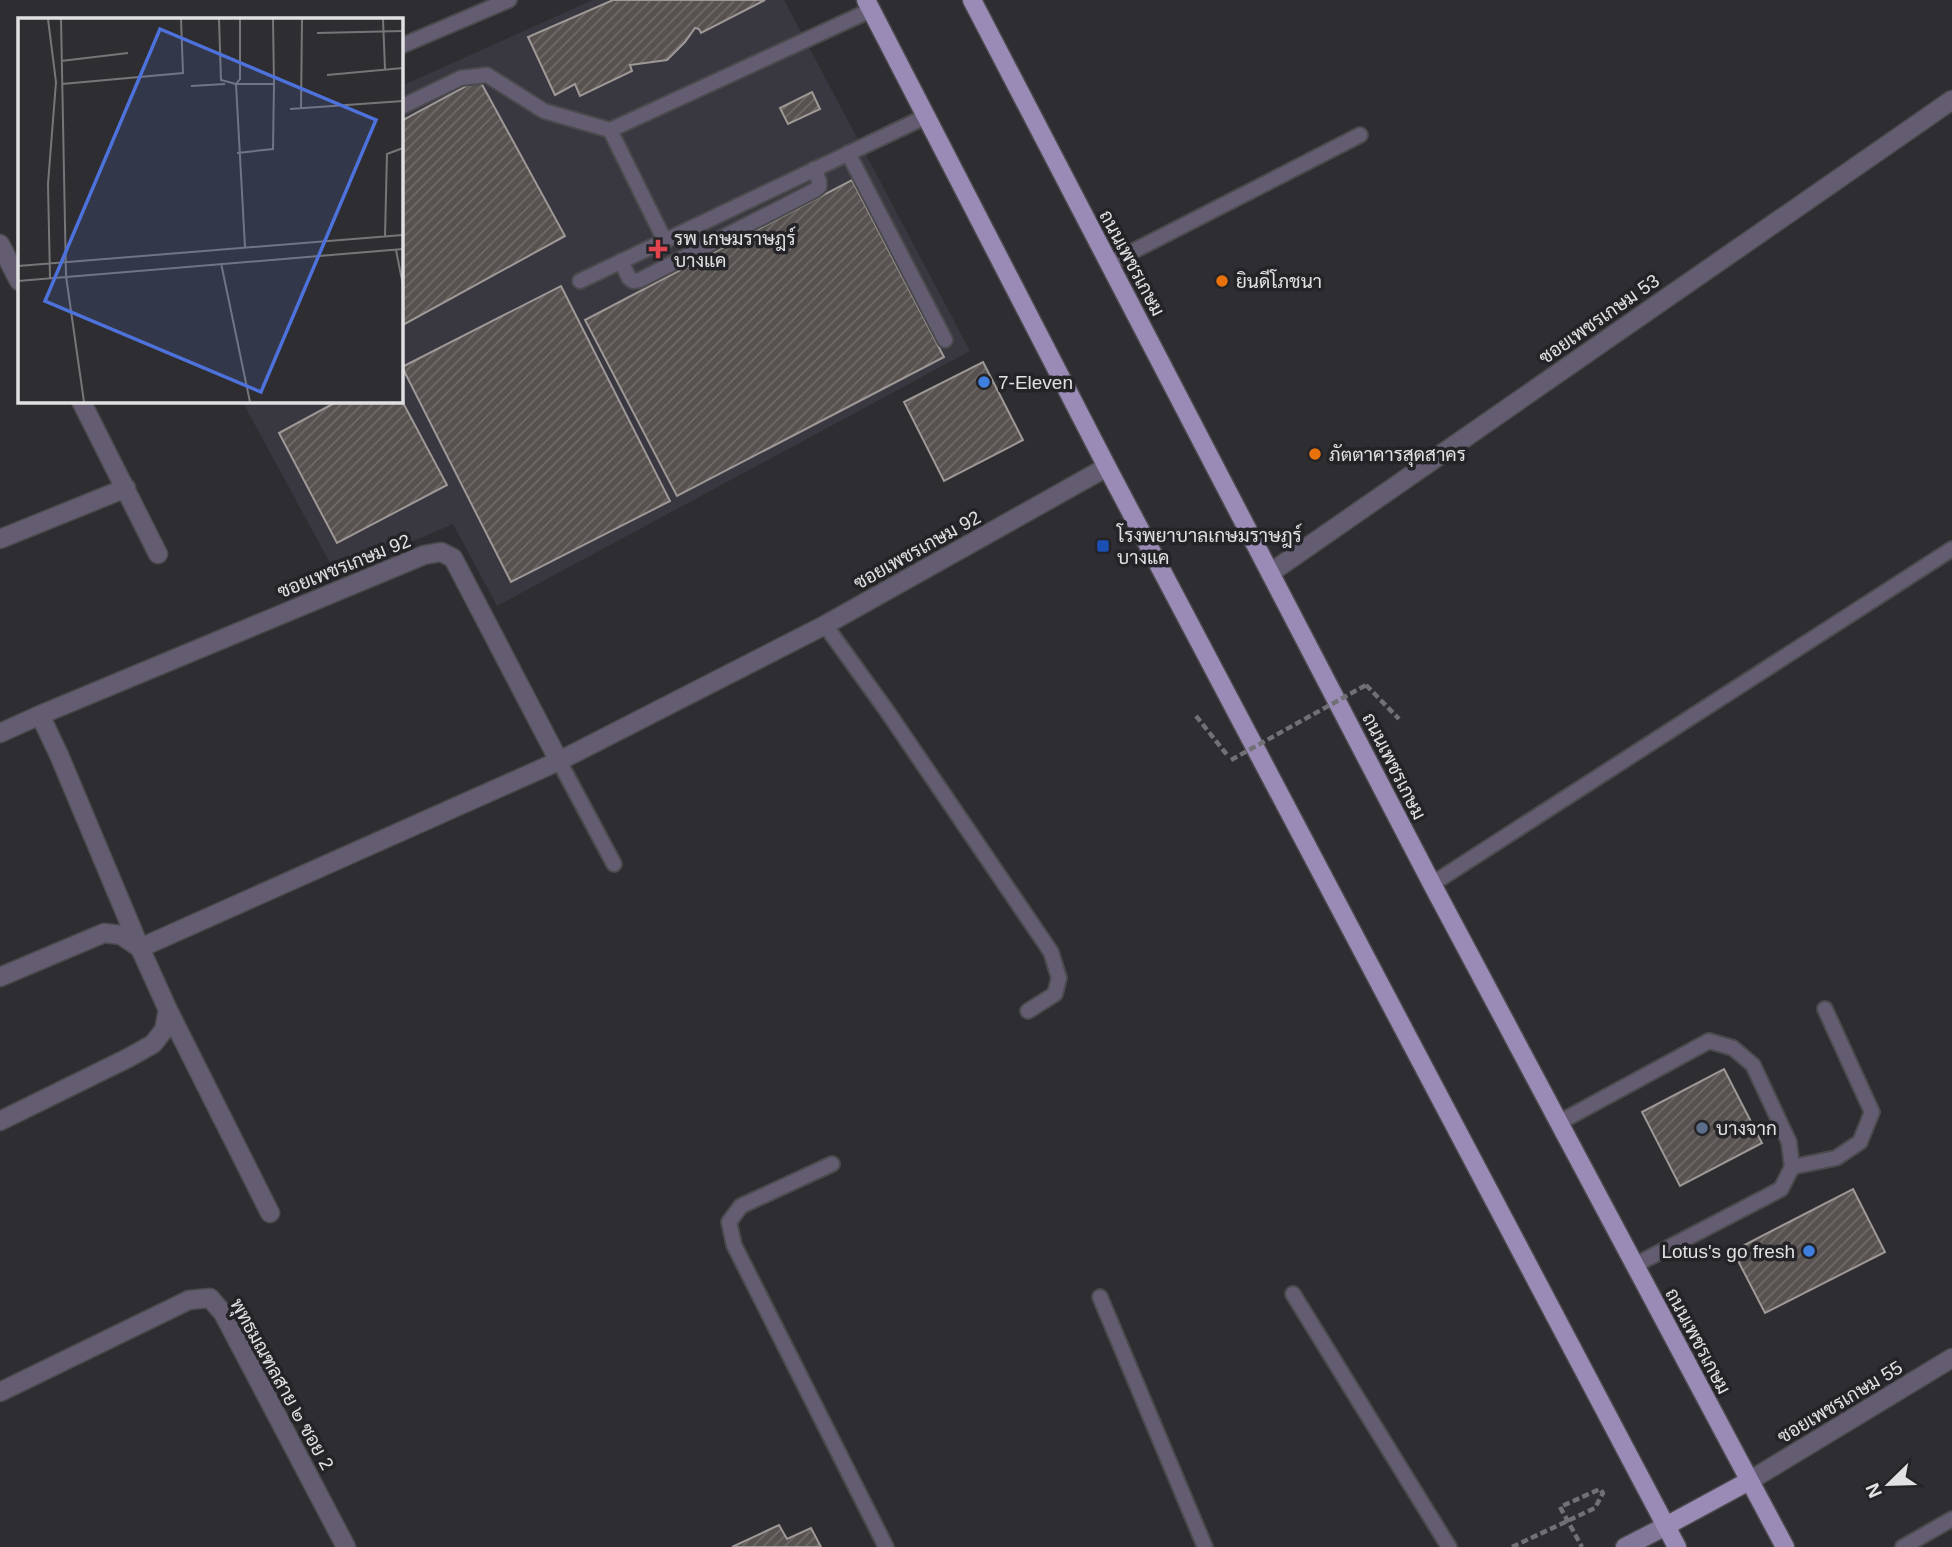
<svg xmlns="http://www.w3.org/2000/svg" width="1952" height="1547" viewBox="0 0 1952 1547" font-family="Helvetica,Sarabun,sans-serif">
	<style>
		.built { fill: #393740 }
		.building { fill: url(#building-hatch); stroke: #9e9996; stroke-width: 2 }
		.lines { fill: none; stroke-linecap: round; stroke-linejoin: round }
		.lane-casing { stroke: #4b4a4d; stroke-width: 18 }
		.street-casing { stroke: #4b4a4d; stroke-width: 21 }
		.secondary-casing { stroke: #4b4a4d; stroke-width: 21 }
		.primary-casing { stroke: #4b4a4d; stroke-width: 21 }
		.path { stroke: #717074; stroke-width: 4.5; stroke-dasharray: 7 3.5; stroke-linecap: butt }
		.lane { stroke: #645d72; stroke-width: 14 }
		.street { stroke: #645d72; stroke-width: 18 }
		.secondary { stroke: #827799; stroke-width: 18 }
		.primary { stroke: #998bb6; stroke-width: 18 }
		.path-bridge { stroke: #717074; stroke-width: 4.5; stroke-dasharray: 7 3.5; stroke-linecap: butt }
		.health-dot { fill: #e0444e; stroke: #242327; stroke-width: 2.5 }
		.food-dot { fill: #e8710a; stroke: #242327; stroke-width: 2.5 }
		.shop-dot { fill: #3f7fe0; stroke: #242327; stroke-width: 2.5 }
		.transit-dot { fill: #1a4fb4; stroke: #242327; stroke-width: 2.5 }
		.service-dot { fill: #5c6f8a; stroke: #242327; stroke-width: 2.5 }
		.labels { text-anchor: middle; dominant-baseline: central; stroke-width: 7; stroke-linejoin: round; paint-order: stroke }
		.poi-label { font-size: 19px; fill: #e1e0e3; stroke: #242327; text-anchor: start }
		.street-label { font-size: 19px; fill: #e1e0e3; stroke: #242327 }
		.inset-road { fill: none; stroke: #767578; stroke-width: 2 }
		.view { fill: #4e72db; fill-opacity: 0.15; stroke: #4e72db; stroke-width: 3.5 }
		.inset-edge { fill: none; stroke: #e1e0e3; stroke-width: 3.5 }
	</style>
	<defs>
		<pattern id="building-hatch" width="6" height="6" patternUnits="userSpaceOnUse" patternTransform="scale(1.75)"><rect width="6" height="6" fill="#575250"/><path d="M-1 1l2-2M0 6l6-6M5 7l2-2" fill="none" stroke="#6f6b69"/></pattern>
	</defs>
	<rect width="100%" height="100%" fill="#2e2d31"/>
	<path class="built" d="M593,0h191l186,351 -473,255 -44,-82 -117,50 -94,-173h159v-315z"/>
	<path class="building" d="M613,0h152l-64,33 -2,-4 -4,-1 -10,14 -18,18 -37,5 2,6 -52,25 -5,-12 -20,11 -27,-58z
		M479,79l86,157 -164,90v-205z
		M812,92l8,17 -32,15 -8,-16z
		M852,180l92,177 -267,139 -92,-176z
		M561,286l109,215 -159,81 -109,-215z
		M983,362l40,78 -79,41 -40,-79z
		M401,399l46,86 -110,58 -58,-110 59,-32h63z
		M1724,1069l38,74 -82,43 -38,-74z
		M1853,1189l32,63 -120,61 -32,-62z
		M779,1525l8,14 24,-11 10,19h-89z"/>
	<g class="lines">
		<g class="lane-casing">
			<path id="lane" d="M401,46l108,-46
				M401,107l60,-29 26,-3 57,36 66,19 261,-120
				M610,130l55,111
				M848,153l97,187
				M621,261l8,17 4,3 7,-1 175,-90 4,-3v-6l-5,-12
				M1108,264l252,-129
				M580,281l347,-165
				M825,625l62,86 164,241 8,26 -4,16 -27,17
				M559,761l55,103
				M1432,884l520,-335
				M1558,1123l151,-82 24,7 20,17 36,77 3,25 -11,22 -146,76
				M832,1164l-91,42 -12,16 5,23 152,302
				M1792,1167l44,-9 24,-16 12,-30 -47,-103
				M1293,1294l156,253
				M1100,1297l105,250
				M1903,1547l49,-28"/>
		</g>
		<g class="street-casing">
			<path id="street" d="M0,244l19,37
				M81,401l77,153
				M0,539l126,-51
				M1270,573l682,-473
				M40,715l384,-160 17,-3 12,6 106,203
				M0,733l40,-18 19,40 81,193
				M0,977l104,-44 17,2 19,13
				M168,1010l102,203
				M0,1121l128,-63 25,-14 11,-14 4,-20 -28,-62 419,-187 266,-136 282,-158
				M0,1392l189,-92 21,-2 13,15 123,234
				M1749,1481l203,-123"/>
		</g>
		<g class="secondary-casing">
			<path id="secondary" d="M1625,1547l41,-21"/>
		</g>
		<g class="primary-casing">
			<path id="primary" d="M866,0l241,467 570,1080
				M972,0l460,884 353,663
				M1666,1526l83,-45"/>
		</g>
		<path class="path" d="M1366,685l33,34
			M1196,716l32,40
			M1512,1547l83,-39 8,-15 -3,-4 -40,18"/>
		<use href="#lane" class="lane"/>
		<use href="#street" class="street"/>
		<use href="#secondary" class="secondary"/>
		<use href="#primary" class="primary"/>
		<path class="path-bridge" d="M1231,760l135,-75
			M1560,1507l22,40"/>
	</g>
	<path class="health-dot" d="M654.5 238.5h7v7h7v7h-7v7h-7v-7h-7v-7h7z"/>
	<g class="food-dot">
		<circle cx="1222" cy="281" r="7"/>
		<circle cx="1315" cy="454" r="7"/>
	</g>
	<g class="shop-dot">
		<circle cx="984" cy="382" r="7"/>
		<circle cx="1809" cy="1251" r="7"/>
	</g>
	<rect class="transit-dot" x="1096" y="539" width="14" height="14" rx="3.5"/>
	<circle class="service-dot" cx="1702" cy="1128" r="7"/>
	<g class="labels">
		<g class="poi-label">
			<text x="674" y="238">รพ เกษมราษฎร์<tspan x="674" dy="22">บางแค</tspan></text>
			<text x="1236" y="281">ยินดีโภชนา</text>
			<text x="998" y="382">7-Eleven</text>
			<text x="1329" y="454">ภัตตาคารสุดสาคร</text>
			<text x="1117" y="535">โรงพยาบาลเกษมราษฎร์<tspan x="1117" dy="22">บางแค</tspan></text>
			<text x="1716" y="1128">บางจาก</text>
			<text x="1795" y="1251" text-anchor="end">Lotus's go fresh</text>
		</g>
		<g class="street-label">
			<text transform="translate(1132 263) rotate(62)">ถนนเพชรเกษม</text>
			<text transform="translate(1599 319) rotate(-35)">ซอยเพชรเกษม 53</text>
			<text transform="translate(917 550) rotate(-29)">ซอยเพชรเกษม 92</text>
			<text transform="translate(344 566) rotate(-22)">ซอยเพชรเกษม 92</text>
			<text transform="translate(1394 766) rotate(63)">ถนนเพชรเกษม</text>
			<text transform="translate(1698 1341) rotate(62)">ถนนเพชรเกษม</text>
			<text transform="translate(282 1384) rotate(61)">พุทธมณฑลสาย ๒ ซอย 2</text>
			<text transform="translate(1840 1402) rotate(-31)">ซอยเพชรเกษม 55</text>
		</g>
	</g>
	<g transform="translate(18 18)">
		<rect width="385" height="385" fill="#2e2d31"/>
		<path class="inset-road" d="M30,1l8,63 -8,102 2,94M43,1l5,257M201,1l2,61 15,4 9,163M222,1v60l-4,5h38l-1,-65M365,1l2,50M299,15l86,-2M43,43l67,-8M309,57l76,-7M44,66l121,-11 -2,-54M173,68l34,-2M272,91l113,-8M283,91l1,-90M219,135l36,-4 1,-65M367,218l2,-82 16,-6M378,232l7,35M203,245l29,139M0,248l385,-31M48,258l18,126M0,263l385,-32"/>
		<path class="view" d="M142,11l216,91 -115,272 -216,-91z"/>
		<rect width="385" height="385" class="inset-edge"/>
	</g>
	<g transform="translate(1889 1484) rotate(247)" stroke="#242327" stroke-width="5" paint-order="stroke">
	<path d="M0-5L12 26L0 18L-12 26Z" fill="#e1e0e3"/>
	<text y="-10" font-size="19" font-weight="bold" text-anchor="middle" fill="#e1e0e3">N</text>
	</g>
</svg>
